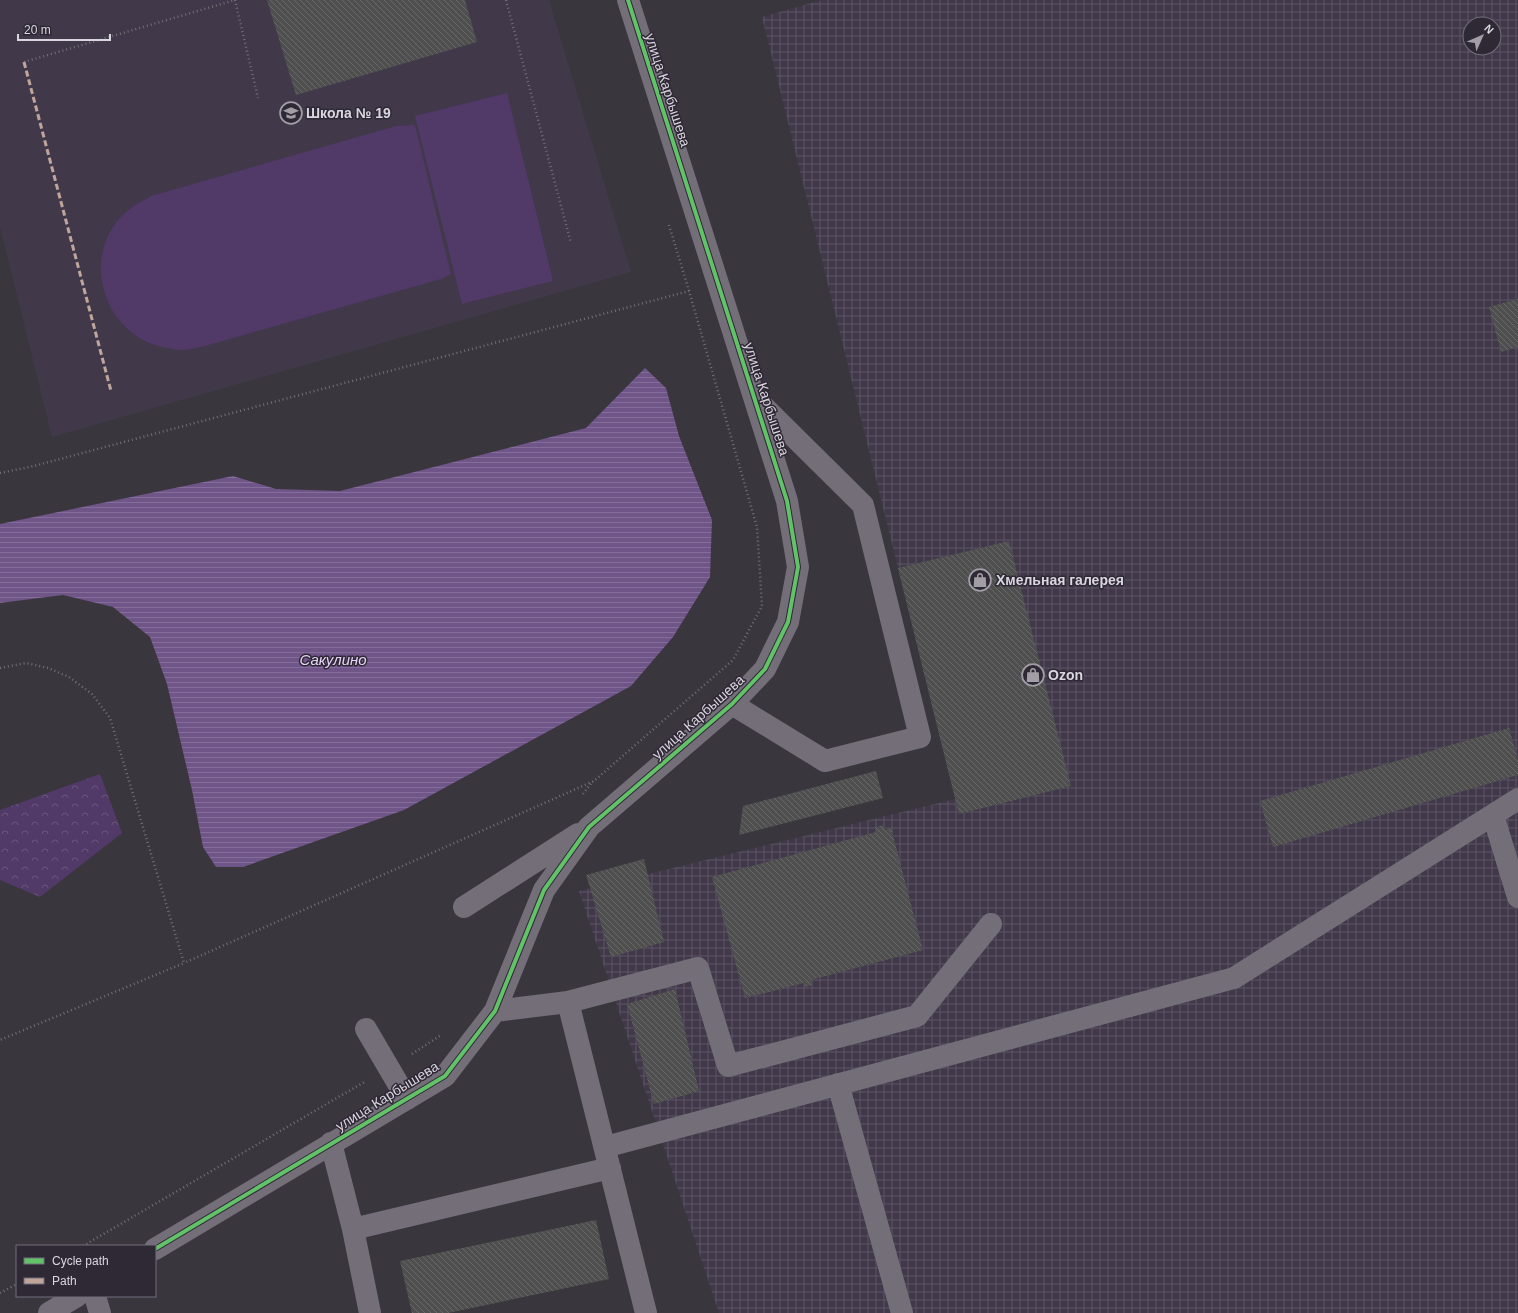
<svg xmlns="http://www.w3.org/2000/svg" width="1518" height="1313" viewBox="0 0 1518 1313" font-family="Arial,sans-serif">
	<style>
		.built { fill: #41384a }
		.industrial { fill: url(#industrial-grid); fill-rule: evenodd }
		.park { fill: url(#park-crowns) }
		.pitch { fill: #513968 }
		.water { fill: url(#water-rules) }
		.building { fill: url(#building-back-hatch) }
		.lines { fill: none; stroke-linecap: round; stroke-linejoin: round }
		.path { stroke: #737077; stroke-width: 2.5; stroke-dasharray: 1 3; stroke-linecap: butt }
		.minor { stroke: #736e78; stroke-width: 22 }
		.quiet { stroke: #c0a59a; stroke-width: 3; stroke-dasharray: 6 3; stroke-linecap: butt }
		.cycleway-casing { stroke: #2f2936; stroke-width: 6 }
		.cycleway { stroke: #61c268; stroke-width: 4 }
		.labels { text-anchor: middle; dominant-baseline: central; stroke-width: 3; stroke-linejoin: round; paint-order: stroke }
		.street-label { font-size: 14px; fill: #dad6df; stroke: #2f2936 }
		.poi-label { font-size: 14px; font-weight: bold; fill: #dad6df; stroke: #2f2936; text-anchor: start }
		.water-label { font-size: 15px; font-style: italic; fill: #e4d4f6; stroke: #2f2936 }
	</style>
	<defs>
		<pattern id="industrial-grid" width="8" height="8" patternUnits="userSpaceOnUse"><rect width="8" height="8" fill="#41384a"/><path d="M0 4h8M4 0v8" fill="none" stroke="#5c5464"/></pattern>
		<pattern id="park-crowns" width="20" height="18" patternUnits="userSpaceOnUse"><rect width="20" height="18" fill="#513968"/><path d="M2 6a3 3 0 1 1 6 0M12 15a3 3 0 1 1 6 0" fill="none" stroke="#69557d"/></pattern>
		<pattern id="water-rules" width="6" height="5" patternUnits="userSpaceOnUse"><rect width="6" height="5" fill="#705589"/><path d="M0 2.5h6" fill="none" stroke="#846d99"/></pattern>
		<pattern id="building-back-hatch" width="6" height="6" patternUnits="userSpaceOnUse"><rect width="6" height="6" fill="#4f4f4f"/><path d="M-1 5l2 2M0 0l6 6M5-1l2 2" fill="none" stroke="#686868"/></pattern>
	</defs>
	<rect width="100%" height="100%" fill="#39363d"/>
	<path class="built" d="M0,0h549l82,272 -579,165 -52,-210z"/>
	<path class="industrial" d="M822,0h696v1313h-799l-140,-422 376,-92 -193,-782zM1470,24h24v24h-24z"/>
	<path class="park" d="M100,774l22,59 -82,64 -40,-17v-70z"/>
	<path class="pitch" d="M507,93l46,188 -91,23 -47,-188z
		M415,125l36,149 -10,5 -236,67c-8,1 -16,4 -24,4 -5,0 -11,-2 -15,-2 -56,-10 -84,-78 -51,-124 9,-13 23,-21 36,-28l245,-70z"/>
	<path class="water" d="M645,368l21,20 13,48 33,84 -2,57 -37,60 -42,49 -227,124 -161,57h-27l-13,-20 -11,-57 -25,-106 -17,-47 -37,-30 -50,-12 -63,8v-79l233,-48 43,13 64,2 246,-63z"/>
	<path class="building" d="M267,0h198l12,42 -181,53z
		M1518,299v48l-17,5 -12,-45z
		M1009,541l62,245 -112,28 -61,-246z
		M1509,728l9,32v15l-245,72 -13,-46z
		M876,771l7,27 -144,37 4,-29z
		M884,825l1,5 6,-2 32,122 -112,30 2,5 -8,2 -1,-4 -59,15 -33,-121 164,-45 -1,-5z
		M644,859l20,83 -53,15 -25,-82z
		M675,989l24,102 -45,13 -27,-100z
		M596,1220l13,59 -161,34h-36l-12,-52z"/>
	<g class="lines">
		<path class="path" d="M235,0l23,98
			M506,0l65,243
			M24,62l211,-62
			M669,225l20,66
			M0,473l34,-7 655,-175 68,236 5,79 -29,54 -139,121 -410,182
			M0,668l26,-5 22,5 21,9 23,17 18,24 74,245 -184,77
			M583,794l10,-13
			M412,1054l29,-19
			M83,1246l283,-165
			M0,1293l17,-9"/>
		<path class="minor" d="M732,704l93,57 95,-24 -57,-232 -105,-104
			M1493,815l25,82
			M464,907l114,-73
			M568,1002l130,-34 30,98 189,-50 74,-92
			M495,1011l73,-9 78,311
			M366,1029l41,70
			M838,1084l64,229
			M331,1143l22,86 17,84
			M605,1147l629,-169 284,-179
			M353,1229l257,-61
			M155,1249l290,-173 50,-65 49,-121 45,-63 143,-123 33,-35 23,-47 10,-55 -11,-66 -159,-501
			M95,1296l5,17
			M49,1313l28,-17"/>
		<path class="quiet" d="M24,62l87,329"/>
		<g class="cycleway-casing">
			<path id="cycleway" d="M155,1249l290,-173 50,-65 49,-121 45,-63 143,-123 33,-35 23,-47 10,-55 -11,-66 -159,-501"/>
		</g>
		<use href="#cycleway" class="cycleway"/>
	</g>
	<defs>
		<g id="school-ring" transform="scale(1.15)"><circle r="9.5" fill="#2f2936" stroke="#a29ea6" stroke-width="1.5"/><path d="M0-5L7-2L0 1L-7-2ZM-4 1L0 2.5L4 1V4Q0 6-4 4Z" fill="#a29ea6"/></g>
		<g id="shop-ring" transform="scale(1.15)"><circle r="9.5" fill="#2f2936" stroke="#a29ea6" stroke-width="1.5"/><path d="M-5-2.5h2.3a2.7 3.5 0 0 1 5.4 0H5L5.5 6h-11ZM-1.5-2.5h3a1.5 2.3 0 0 0-3 0Z" fill="#a29ea6"/></g>
	</defs>
	<g fill-rule="evenodd">
		<use href="#school-ring" x="291" y="113"/>
		<use href="#shop-ring" x="980" y="580"/>
		<use href="#shop-ring" x="1033" y="675"/>
	</g>
	<g class="labels">
		<g class="street-label">
			<text transform="translate(668 90) rotate(72)">улица Карбышева</text>
			<text transform="translate(767 399) rotate(72)">улица Карбышева</text>
			<text transform="translate(698 717) rotate(-42)">улица Карбышева</text>
			<text transform="translate(387 1096) rotate(-32)">улица Карбышева</text>
		</g>
		<g class="poi-label">
			<text x="306" y="113">Школа № 19</text>
			<text x="996" y="580">Хмельная галерея</text>
			<text x="1048" y="675">Ozon</text>
		</g>
		<g class="water-label">
			<text x="333" y="659">Сакулино</text>
		</g>
	</g>
	<rect x="16" y="1245" width="140" height="52" fill="#2f2936" stroke="#736e7a"/>
	<rect x="24" y="1258" width="20" height="6" fill="#61c268" stroke="#736e7a"/>
	<text x="52" y="1265" font-size="12" fill="#dad6df">Cycle path</text>
	<rect x="24" y="1278" width="20" height="6" fill="#c0a59a" stroke="#736e7a"/>
	<text x="52" y="1285" font-size="12" fill="#dad6df">Path</text>
	<g transform="translate(1482 36) rotate(45)"><circle r="19" fill="#2f2936" stroke="#736e7a"/>
	<path d="M0-3L7 15L0 10L-7 15Z" fill="#a29ea6"/>
	<text y="-6" font-size="11" font-weight="bold" text-anchor="middle" fill="#dad6df">N</text>
	</g>
	<path d="M18 34v6h92v-6" fill="none" stroke="#dad6df" stroke-width="2"/>
	<text x="24" y="34" font-size="12" fill="#dad6df" stroke="#2f2936" stroke-width="3" paint-order="stroke">20 m</text>
</svg>
